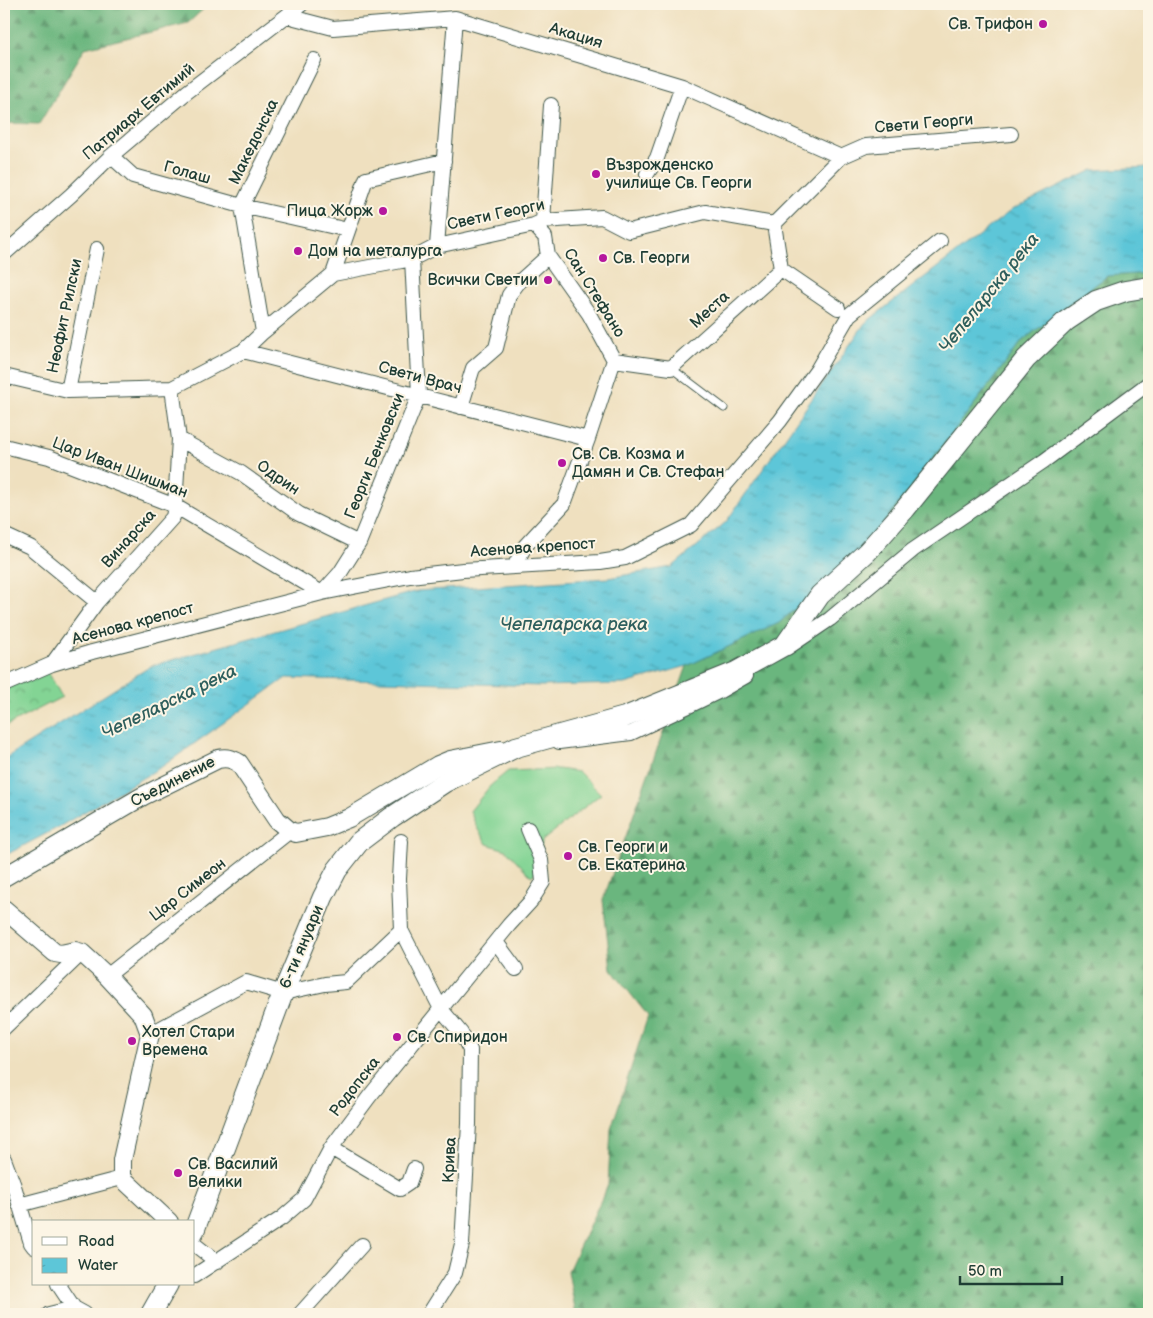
<svg xmlns="http://www.w3.org/2000/svg" width="1153" height="1318" viewBox="0 0 1153 1318" font-family="'Balsamiq Sans',sans-serif">
	<style>
		.grass { fill: #83d494; stroke: #518864 }
		.forest { fill: url(#forest-firs); stroke: #447a59 }
		.park { fill: url(#park-crowns); stroke: #518864 }
		.water { fill: url(#water-ripples); stroke: #3e8286 }
		.lines { fill: none; stroke-linecap: round; stroke-linejoin: round }
		.service-casing { stroke: #3e5549; stroke-width: 9 }
		.minor-casing { stroke: #3e5549; stroke-width: 16 }
		.tertiary-casing { stroke: #3e5549; stroke-width: 20 }
		.secondary-casing { stroke: #3e5549; stroke-width: 22 }
		.service { stroke: #fff; stroke-width: 7 }
		.minor { stroke: #fff; stroke-width: 14 }
		.tertiary { stroke: #fff; stroke-width: 18 }
		.secondary { stroke: #fff; stroke-width: 20 }
		.poi-dot { fill: #b5179e; stroke: #fcf5e5; stroke-width: 2 }
		.labels { text-anchor: middle; dominant-baseline: central; stroke-width: 4; stroke-linejoin: round; paint-order: stroke }
		.poi-label { font-size: 16px; fill: #1f3d34; stroke: #fcf5e5; text-anchor: start }
		.street-label { font-size: 16px; fill: #1f3d34; stroke: #fcf5e5 }
		.water-label { font-size: 18px; font-style: italic; fill: #2e5f5d; stroke: #fcf5e5 }
	</style>
	<defs>
		<pattern id="forest-firs" width="22" height="20" patternUnits="userSpaceOnUse" patternTransform="scale(1.25)"><rect width="22" height="20" fill="#6ab67e"/><path d="M5 1l3.5 6h-7zM16 11l3.5 6h-7z" fill="#579568"/></pattern>
		<pattern id="park-crowns" width="20" height="18" patternUnits="userSpaceOnUse" patternTransform="scale(1.25)"><rect width="20" height="18" fill="#83d494"/><path d="M2 6a3 3 0 1 1 6 0M12 15a3 3 0 1 1 6 0" fill="none" stroke="#6bad7a"/></pattern>
		<pattern id="water-ripples" width="26" height="14" patternUnits="userSpaceOnUse" patternTransform="scale(1.25)"><rect width="26" height="14" fill="#5dc6d8"/><path d="M2 4q2-2 4 0t4 0M15 11q2-2 4 0t4 0" fill="none" stroke="#4ca2b0"/></pattern>
	</defs>
	<rect width="100%" height="100%" fill="#fcf5e5"/>
	<filter id="ink" filterUnits="userSpaceOnUse"><feTurbulence type="fractalNoise" baseFrequency=".02" numOctaves="2"/><feDisplacementMap in="SourceGraphic" scale="10" xChannelSelector="R" yChannelSelector="G"/><feConvolveMatrix kernelMatrix="1 2 1 2 8 2 1 2 1" color-interpolation-filters="sRGB"/></filter>
	<filter id="wash" filterUnits="userSpaceOnUse"><feTurbulence type="fractalNoise" baseFrequency=".0096" numOctaves="4" result="noise"/><feDisplacementMap in="SourceGraphic" scale="20" xChannelSelector="R" yChannelSelector="G"/><feGaussianBlur stdDeviation="1.12" result="paint"/><feColorMatrix in="noise" values="0 0 0 0 0 0 0 0 0 0 0 0 0 0 0 0 0 1.4 0 .05"/><feComposite in="paint" operator="in"/></filter>
	<g filter="url(#wash)">
		<rect width="100%" height="100%" fill="#efe0bf"/>
		<path class="grass" d="M558,769l21,3 22,22 -59,47 -3,30 -8,5 -25,-26 -19,-6 -10,-16 -7,-17 20,-25 18,-15z"/>
		<path class="forest" d="M4,4h205l-21,19 -103,25 -46,76 -35,-1z
			M1149,273v1041h-573l-8,-43 40,-86 3,-56 37,-113 -37,-47 -8,-69 84,-234 92,-43 87,-77 157,-206 84,-64z"/>
		<path class="park" d="M47,670l15,27 -58,30v-38z"/>
		<path class="water" d="M1149,167v106l-42,3 -84,64 -157,206 -87,77 -92,43 -62,18 -85,2 -254,-8 -123,88 -106,62 -53,28v-97l147,-93 266,-75 191,-13 64,-11 54,-45 139,-199 148,-114 80,-39z"/>
	</g>
	<g filter="url(#ink)">
		<g class="lines">
			<g class="service-casing">
				<path id="service" d="M671,368l53,40"/>
			</g>
			<g class="minor-casing">
				<path id="minor" d="M287,16l46,12 122,-10 227,68 159,71
					M111,156l22,20 109,30 106,24
					M647,174l10,-16 25,-72
					M543,221l8,-116
					M437,246l18,-228
					M4,254l67,-59 40,-39 76,-64 115,-88
					M781,269l57,39
					M333,274l33,-95 78,-18
					M263,332l-21,-126 72,-146
					M243,351l345,88
					M614,360l57,8 110,-99 -7,-45
					M4,376l64,15 104,-3 71,-37 20,-19 70,-58 79,-15 25,-13 97,-21 9,-4 59,-4 27,14 76,-19 69,12 67,-67 25,-11 145,-12
					M68,391l29,-142
					M461,407l12,-39 23,-20 13,-53 9,-12 30,-27
					M179,439l62,34 58,41 60,29
					M4,446l45,11 126,49 147,87 18,-20 19,-30 60,-148 -7,-136
					M4,535l26,12 67,55
					M514,567l11,-21 39,-42 24,-65 26,-79 -25,-46 -41,-58 -3,-19 -11,-12
					M787,648l43,-29 83,-69 131,-89 105,-78
					M52,664l45,-62 76,-85 2,-11 4,-67 -7,-51
					M4,685l48,-21 40,-12 230,-59 88,-17 53,-6 137,-8 25,-4 66,-33 89,-104 37,-51 32,-55 91,-74
					M559,742l72,-9 62,-29 27,-13 26,-15
					M401,841l-2,38 2,51 40,79 20,24 9,17 -1,74 -7,120 -7,29 -26,41
					M496,942l20,27
					M107,976l183,-145
					M4,1028l78,-75
					M150,1034l96,-52 37,11 42,-9 21,-2 55,-52
					M331,1148l69,41 9,-6 5,-14
					M4,1159l10,27 17,57 3,4
					M19,1205l103,-27
					M194,1244l23,18
					M194,1276l88,-58 22,-19 27,-51 38,-51 140,-172 22,-24 12,-19 -2,-22 -13,-31
					M58,1284l16,24 11,6
					M49,1314l25,-6
					M300,1314l62,-69"/>
			</g>
			<g class="tertiary-casing">
				<path id="tertiary" d="M4,877l139,-81 75,-37c9,-2 14,0 21,4l38,57 13,11 6,2 31,-6 22,-9 89,-53 12,-5 51,-10
					M4,909l51,44 6,1 14,-3 7,2 25,23 36,39 7,19 -28,126v18l47,44"/>
			</g>
			<g class="secondary-casing">
				<path id="secondary" d="M194,1231l89,-238 40,-96 14,-27 22,-28 33,-25 53,-35 71,-35 109,-30 111,-45 49,-27 35,-50 47,-43 39,-44 120,-149 40,-38 30,-20 29,-10 24,-4
					M151,1314l17,-30"/>
			</g>
			<use href="#service" class="service"/>
			<use href="#minor" class="minor"/>
			<use href="#tertiary" class="tertiary"/>
			<use href="#secondary" class="secondary"/>
		</g>
	</g>
	<g class="poi-dot">
		<circle cx="1043" cy="24" r="5"/>
		<circle cx="596" cy="174" r="5"/>
		<circle cx="383" cy="211" r="5"/>
		<circle cx="298" cy="251" r="5"/>
		<circle cx="603" cy="258" r="5"/>
		<circle cx="548" cy="280" r="5"/>
		<circle cx="562" cy="463" r="5"/>
		<circle cx="568" cy="856" r="5"/>
		<circle cx="397" cy="1037" r="5"/>
		<circle cx="132" cy="1041" r="5"/>
		<circle cx="178" cy="1173" r="5"/>
	</g>
	<g class="labels">
		<g class="poi-label">
			<text x="1033" y="24" text-anchor="end">Св. Трифон</text>
			<text x="606" y="165">Възрожденско<tspan x="606" dy="18">училище Св. Георги</tspan></text>
			<text x="373" y="211" text-anchor="end">Пица Жорж</text>
			<text x="308" y="251">Дом на металурга</text>
			<text x="613" y="258">Св. Георги</text>
			<text x="538" y="280" text-anchor="end">Всички Светии</text>
			<text x="572" y="454">Св. Св. Козма и<tspan x="572" dy="18">Дамян и Св. Стефан</tspan></text>
			<text x="578" y="847">Св. Георги и<tspan x="578" dy="18">Св. Екатерина</tspan></text>
			<text x="142" y="1032">Хотел Стари<tspan x="142" dy="18">Времена</tspan></text>
			<text x="407" y="1037">Св. Спиридон</text>
			<text x="188" y="1164">Св. Василий<tspan x="188" dy="18">Велики</tspan></text>
		</g>
		<g class="street-label">
			<text transform="translate(576 36) rotate(17)">Акация</text>
			<text transform="translate(139 112) rotate(-40)">Патриарх Евтимий</text>
			<text transform="translate(924 124) rotate(-5)">Свети Георги</text>
			<text transform="translate(254 142) rotate(-64)">Македонска</text>
			<text transform="translate(187 173) rotate(16)">Голаш</text>
			<text transform="translate(496 215) rotate(-12)">Свети Георги</text>
			<text transform="translate(594 293) rotate(58)">Сан Стефано</text>
			<text transform="translate(710 310) rotate(-42)">Места</text>
			<text transform="translate(65 316) rotate(-78)">Неофит Рилски</text>
			<text transform="translate(420 378) rotate(15)">Свети Врач</text>
			<text transform="translate(375 456) rotate(-68)">Георги Бенковски</text>
			<text transform="translate(120 468) rotate(21)">Цар Иван Шишман</text>
			<text transform="translate(278 478) rotate(35)">Одрин</text>
			<text transform="translate(129 539) rotate(-48)">Винарска</text>
			<text transform="translate(533 548) rotate(-4)">Асенова крепост</text>
			<text transform="translate(133 624) rotate(-15)">Асенова крепост</text>
			<text transform="translate(173 782) rotate(-27)">Съединение</text>
			<text transform="translate(188 890) rotate(-38)">Цар Симеон</text>
			<text transform="translate(302 947) rotate(-67)">6-ти януари</text>
			<text transform="translate(355 1087) rotate(-52)">Родопска</text>
			<text transform="translate(450 1160) rotate(-87)">Крива</text>
		</g>
		<g class="water-label">
			<text transform="translate(989 293) rotate(-51)">Чепеларска река</text>
			<text x="574" y="624">Чепеларска река</text>
			<text transform="translate(169 702) rotate(-26)">Чепеларска река</text>
		</g>
	</g>
	<rect width="1153" height="1318" fill="none" stroke="#fcf5e5" stroke-width="20"/>
	<rect x="32" y="1220" width="162" height="65" fill="#fcf5e5" stroke="#a4ab9e"/>
	<rect x="42" y="1237" width="25" height="8" fill="#ffffff" stroke="#a4ab9e"/>
	<text x="78" y="1246" font-size="15" fill="#1f3d34">Road</text>
	<rect x="42" y="1258" width="25" height="15" fill="url(#water-ripples)" stroke="#a4ab9e"/>
	<text x="78" y="1270" font-size="15" fill="#1f3d34">Water</text>
	<path d="M960 1276v8h102v-8" fill="none" stroke="#1f3d34" stroke-width="2.5"/>
	<text x="968" y="1276" font-size="15" fill="#1f3d34" stroke="#fcf5e5" stroke-width="4" paint-order="stroke">50 m</text>
</svg>
